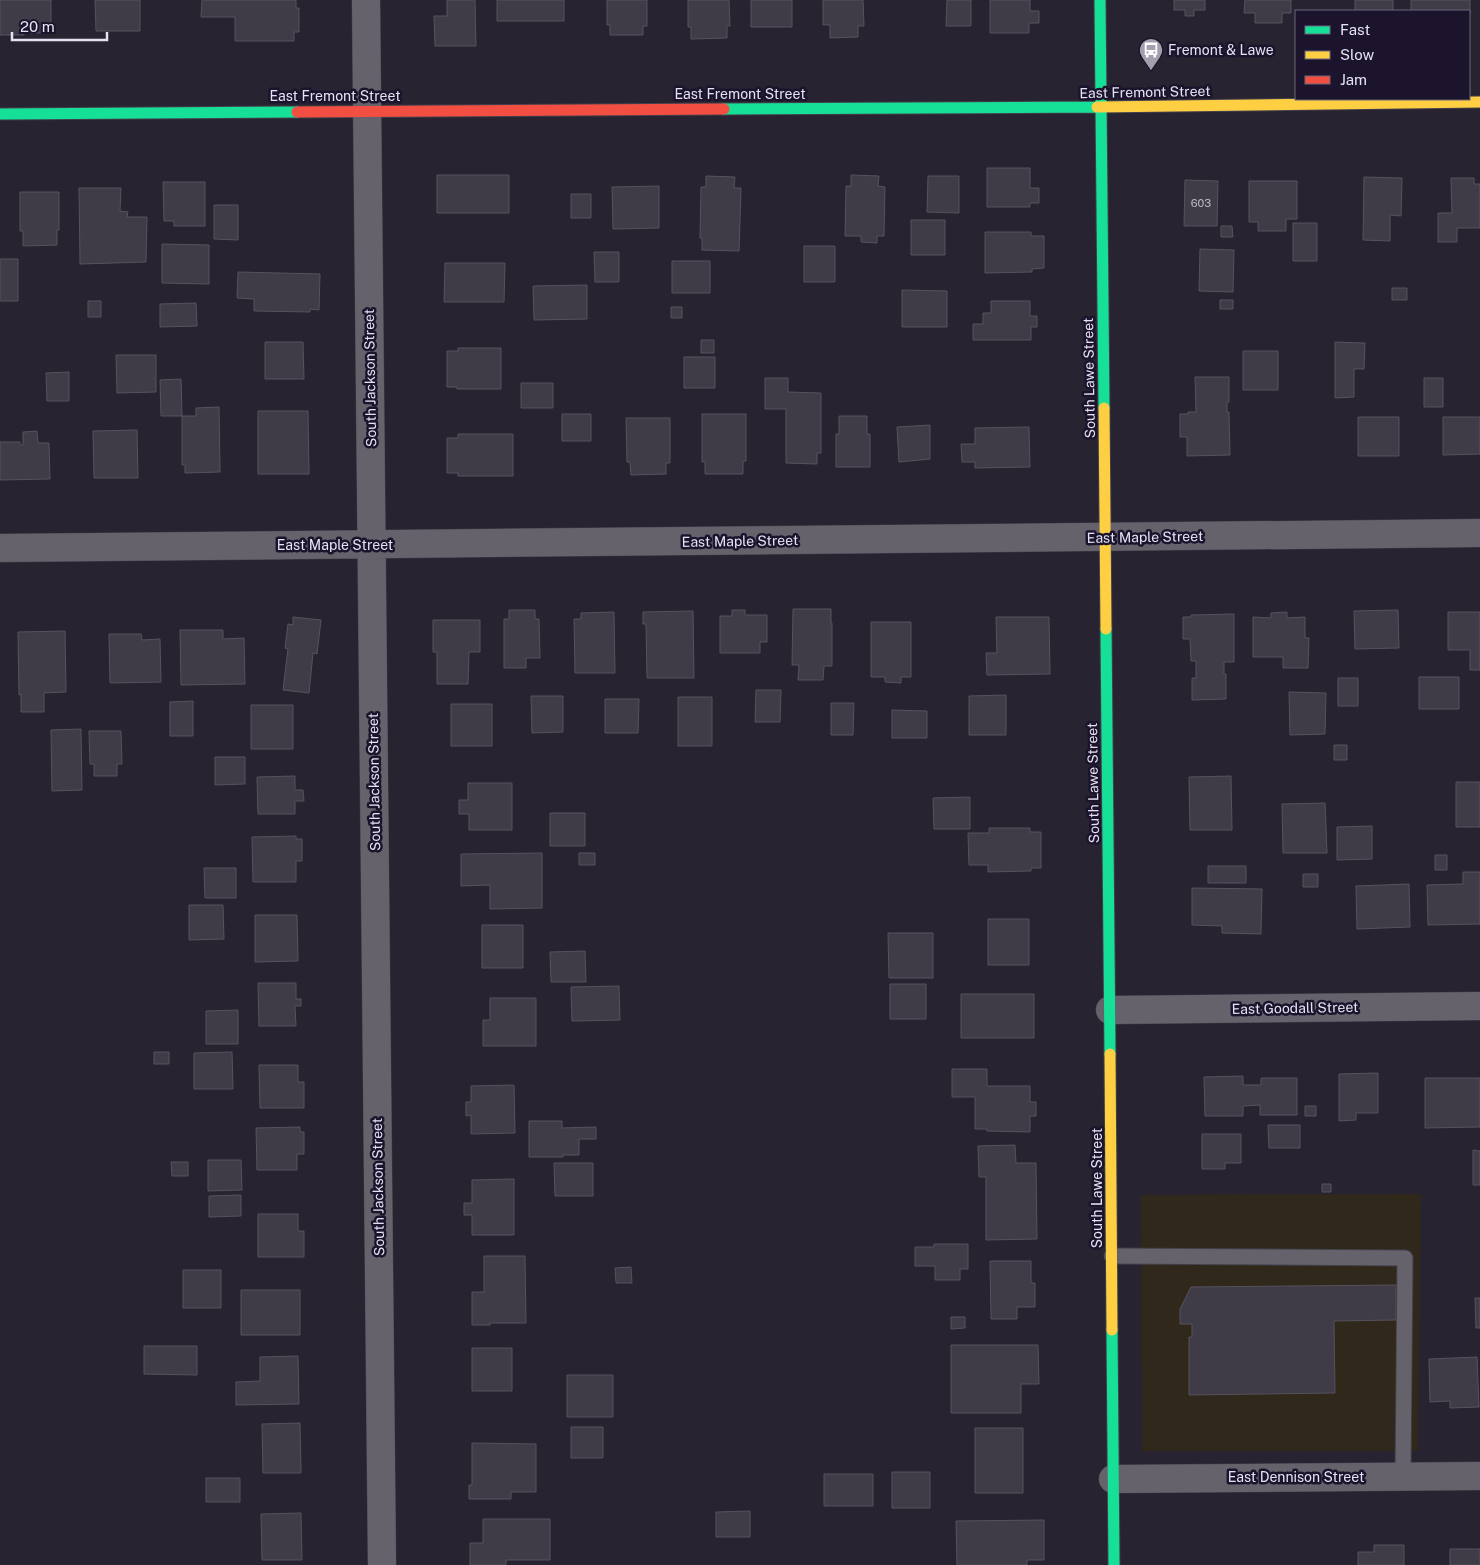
<svg xmlns="http://www.w3.org/2000/svg" width="1480" height="1565" viewBox="0 0 1480 1565" font-family="'Public Sans',sans-serif">
	<style>
		.commercial { fill: #2f281b }
		.building { fill: #3f3b47; stroke: #56525e }
		.lines { fill: none; stroke-linecap: round; stroke-linejoin: round }
		.lane-casing { stroke: #43404c; stroke-width: 17 }
		.street-casing { stroke: #43404c; stroke-width: 29 }
		.fast-casing { stroke: #43404c; stroke-width: 13 }
		.slow-casing { stroke: #43404c; stroke-width: 13 }
		.jam-casing { stroke: #43404c; stroke-width: 13 }
		.lane { stroke: #65626c; stroke-width: 15 }
		.street { stroke: #65626c; stroke-width: 28 }
		.fast { stroke: #16e098; stroke-width: 11 }
		.slow { stroke: #ffcf43; stroke-width: 11 }
		.jam { stroke: #f24e42; stroke-width: 11 }
		.labels { text-anchor: middle; dominant-baseline: central; stroke-width: 5; stroke-linejoin: round; paint-order: stroke }
		.number-label { font-size: 11px; fill: #bcb8c8 }
		.poi-label { font-size: 14px; fill: #e6e2f3; stroke: #1b142c; text-anchor: start }
		.street-label { font-size: 14px; fill: #e6e2f3; stroke: #1b142c }
	</style>
	<rect width="100%" height="100%" fill="#272330"/>
	<path class="commercial" d="M1421,1194l-3,257h-276l-1,-256z"/>
	<path class="building" d="M0,0h51v33h-27v2h-24z
		M95,0h45v31h-44z
		M202,0h94v8h3v24h-5v9h-59v-24h-34z
		M447,0h28l1,46h-41l-1,-30h13z
		M497,0h67v21h-67z
		M607,0h40v26h-4v9h-33v-10h-3z
		M688,0h41l1,26h-3v12l-36,1v-12h-3z
		M751,0h41v27h-41z
		M823,0h40l1,26h-6v11l-28,1v-13h-7z
		M947,0h24v26h-25z
		M990,0h40v11h9v12h-10v10h-39z
		M1174,0h31v10h-11v6h-9v-6h-11z
		M1245,0h46v13h-9v10h-27v-10h-11z
		M1355,0h38v11h-38z
		M1411,0h59v14l-1,-3h-58z
		M987,168h43v20h9v15h-9v4h-43z
		M437,175h72v38h-72z
		M851,175l28,1 -1,10 7,1 -1,49h-7v7l-16,-1v-6h-16l1,-50h5z
		M706,176l29,1 -1,11h7l-2,63 -37,-1v-12h-2l1,-51h5z
		M928,176h31v37l-32,-1z
		M1364,177l38,1 -1,38 -11,-1v26l-27,-1z
		M1451,178h23v6h6v44h-23v14h-19v-29h14z
		M1185,180l33,1 -1,45h-33z
		M1249,181h48v38h-11v12h-28v-9h-9z
		M163,182h42v44h-31v-5h-10z
		M659,186v42l-46,1 -1,-42z
		M79,188h42l-1,23 8,1 -1,5h20l-1,45 -66,2z
		M20,192h39v38h-2v15l-34,1v-15h-3z
		M571,194h20v24h-20z
		M214,205h24v35l-24,-1z
		M911,220h34v35h-34z
		M1293,223h24v38h-24z
		M1221,226h11l1,11h-12z
		M985,232h46v4h13v32l-12,1v3l-47,1z
		M162,244l47,1v39l-47,-1z
		M804,246h31v36h-31z
		M1200,249l34,1 -1,42 -34,-1z
		M594,252h25v30h-24z
		M0,259h18v42h-18z
		M672,261h38v32h-38z
		M445,263h60l-1,39h-60z
		M238,272l82,2 -1,36 -9,-1v3l-56,-1v-12l-17,-1z
		M587,285v34l-53,1 -1,-34z
		M1392,288h15v12h-15z
		M902,290l45,1v36h-45z
		M1220,300h13v9h-13z
		M88,301h13v16h-13z
		M991,301h39v15h7v11h-6v13h-58v-16h10v-11h8z
		M196,303l1,23 -37,1v-23z
		M671,307h11v11h-11z
		M701,340h13v13h-13z
		M265,342h38l1,37h-39z
		M1335,342l30,1 -1,26h-10v28l-19,1z
		M458,348h43v41h-44v-2h-10v-36h11z
		M1243,351h35v39h-35z
		M116,355h40v37l-39,1z
		M684,357h31v31h-31z
		M69,372v29h-22l-1,-28z
		M1195,377h34v25h-2v10h2l1,43 -43,1v-19h-7v-23h8v-2h8z
		M765,378h23v14l33,1v60h-4v11l-31,-1v-54h-21z
		M1424,378h19v29h-19z
		M181,379l1,37h-21l-1,-36z
		M521,383h32v25h-32z
		M219,407l1,65 -35,1v-8h-3v-49h14v-8z
		M258,411h50l1,63h-51z
		M562,414h29v27h-29z
		M702,414h44v47h-3v13h-38v-12h-3z
		M839,416h28v18h3v33h-34v-33h3z
		M1358,417h41v39h-41z
		M1443,417h37v37l-37,1z
		M626,418h44v45h-4v11l-35,1 -1,-13h-3z
		M930,425v34l-31,3 -2,-35z
		M1029,427l1,40 -55,1v-6h-13l-1,-18h14v-16z
		M137,430l1,48h-44l-1,-47z
		M37,431l1,12h11l1,36 -50,1v-38h20v3h3v-13z
		M458,434h55v42h-55v-3h-11v-35h11z
		M793,609h38v14h1v43h-8l-1,14h-25l1,-15h-7z
		M509,610h26v9h4l1,39h-14v10h-22v-49h5z
		M732,610h13v5h22v27h-7v11h-40v-37h12z
		M1398,610l1,38 -44,1 -1,-38z
		M693,611l1,67h-47l-1,-54h-3v-12z
		M614,612l1,61h-40l-1,-54h7v-6z
		M1287,612v6l18,-1v21h4l-1,30h-25v-11h-30v-40l18,1v-5z
		M1448,612h32v58h-10v-20h-22z
		M1234,614v48h-10v12h2v25l-34,1v-22h4v-17h-5l-1,-22h-7v-22h8v-2z
		M293,617l28,3 -4,34 -4,-1 -4,40 -26,-3 5,-41 -3,-1 3,-24 5,1z
		M996,617h53l1,57 -63,1 -1,-22h11z
		M433,620h47v32h-11l-1,32h-31v-32h-4z
		M871,622h40v55h-10v6l-16,-1v-5h-14z
		M180,630h43v9l21,-1 1,46 -64,1z
		M65,631l1,61 -22,1v19h-23v-18l-2,1 -1,-63z
		M109,634h32l1,6 18,-1 1,43 -51,1z
		M1419,677h40v32h-40z
		M1338,678h20v28h-20z
		M756,690h25l-1,32h-25z
		M1289,692l37,1 -1,41 -35,1z
		M1006,695v40h-37v-39z
		M531,696h32v36l-31,1z
		M678,697h34v49h-34z
		M605,699h34l-1,34h-33z
		M193,701v35h-23v-34z
		M831,703h23l-1,32h-22z
		M451,704h41v42h-41z
		M251,705h42v44h-42z
		M892,710l35,1v27h-35z
		M81,729l1,61 -30,1 -1,-61z
		M89,731h32l1,33h-5v12h-23v-12h-4z
		M1334,745h13v15h-13z
		M215,757h30v27l-30,1z
		M295,776v14h8l1,11h-9v13h-37l-1,-37z
		M1231,776l1,54h-42l-1,-53z
		M1456,782h24v45h-24z
		M468,783h44v47h-43v-16h-10v-14h9z
		M970,797v32h-36l-1,-31z
		M1325,803l2,50h-44l-1,-49z
		M550,813h35v33h-35z
		M1372,826v33l-35,1v-33z
		M989,828h41v4h11v36h-10v3l-43,1v-7h-19l-1,-32h21z
		M296,836v3h6v22h-6v21h-43l-1,-45z
		M542,853v55l-52,1v-24l-29,1v-32z
		M579,853h16v12h-16z
		M1435,855h12v15h-12z
		M1208,866h38v17h-38z
		M204,868h32v30h-31z
		M1463,872h17v52l-52,1 -1,-40 36,-1z
		M1303,874h15v13h-15z
		M1409,884l1,43 -53,2 -1,-43z
		M1192,888l70,1 -1,45 -39,-1v-7l-30,-1z
		M189,905h34l1,34 -35,1z
		M255,915h42l1,46 -43,1z
		M988,919h41v46h-41z
		M482,925h41v43h-41z
		M888,933h45v45h-44z
		M585,951l1,31h-35l-1,-30z
		M258,983h38v16h5v7h-6l1,20h-37z
		M890,984h36v35h-36z
		M619,986l1,34 -48,1 -1,-34z
		M961,994h73v44h-73z
		M490,998h46v48h-53v-26h7z
		M238,1010v34h-32v-33z
		M154,1052h15v12h-15z
		M232,1052l1,37h-39v-36z
		M259,1065h39v17h6v26h-44z
		M952,1069h35v17h43v16h6v14h-6v16l-43,-1v-2h-12v-32h-23z
		M1378,1073v40h-22v7l-17,1v-47z
		M1243,1076v9h18v-7h36v37h-37v-10l-17,1v10h-38l-1,-39z
		M1425,1078h55v49l-55,1z
		M514,1085l1,48 -44,1v-19l-5,1v-14h5v-16z
		M1305,1106h11v10h-11z
		M529,1121h33v7l34,-1v12h-17v16h-16v2h-34z
		M1268,1125h32v23h-31z
		M300,1127v5h4v22h-7v16h-40l-1,-42z
		M1202,1134h39v29h-16v6h-23z
		M1015,1145l1,18h20l1,76 -51,1v-63h-7l-1,-31z
		M1473,1150l7,1v34h-7z
		M208,1160h33l1,30 -34,1z
		M171,1162h17v14h-16z
		M554,1163h39v33h-38z
		M514,1179v56h-42v-20h-8v-12h8v-23z
		M1322,1184h9v8h-9z
		M241,1195v21l-32,1v-21z
		M258,1214h40v17h6v26h-46z
		M934,1244h34v25h-8v11h-25v-14h-20v-19h19z
		M484,1256h41l1,67h-36v2h-18v-33h12z
		M990,1261h41v22h4v24h-18v12h-26z
		M631,1267l1,16h-16l-1,-15z
		M183,1270h38v38h-38z
		M1396,1285v35l-62,1 1,72 -146,2v-58h3v-13h-12v-15l11,-22z
		M241,1290h59v45h-59z
		M1475,1298h5v30h-4z
		M951,1317h14v11l-14,1z
		M951,1345h87l1,39h-18v29h-70z
		M144,1346h53v29l-53,-1z
		M472,1348h40v43h-40z
		M298,1356l1,48 -63,1v-23l24,-1v-24z
		M1477,1357l2,50 -29,1v-7l-20,1 -1,-43z
		M567,1375h46v42h-46z
		M300,1423l1,50h-38l-1,-49z
		M571,1427h32v31h-32z
		M975,1428h48v65h-48z
		M472,1443l64,1v48h-25v7h-42v-14h3z
		M892,1472h38v36h-38z
		M824,1474h49v32h-49z
		M206,1478h34v24h-34z
		M750,1511v26h-34v-25z
		M301,1513l1,47h-40l-1,-46z
		M483,1519h67v41h-44v5h-36v-22h13z
		M1044,1520v40h-17v5h-70l-1,-44z
		M1374,1545h30v20h-46v-13h16z
		M1450,1549h30v16h-30z"/>
	<g class="lines">
		<g class="lane-casing">
			<path id="lane" d="M1112,1256l293,2 -2,219"/>
		</g>
		<g class="street-casing">
			<path id="street" d="M366,0l16,1565
				M0,548l1480,-15
				M1110,1010l370,-4
				M1113,1479l367,-3"/>
		</g>
		<g class="fast-casing">
			<path id="fast" d="M1100,0l4,408
				M724,109l373,-2
				M0,114l297,-2
				M1106,629l4,425
				M1112,1330l2,235"/>
		</g>
		<g class="slow-casing">
			<path id="slow" d="M1097,107l383,-5
				M1104,408l2,221
				M1110,1054l2,276"/>
		</g>
		<g class="jam-casing">
			<path id="jam" d="M297,112l427,-3"/>
		</g>
		<use href="#lane" class="lane"/>
		<use href="#street" class="street"/>
		<use href="#fast" class="fast"/>
		<use href="#slow" class="slow"/>
		<use href="#jam" class="jam"/>
	</g>
	<defs>
		<g id="bus-pin" transform="scale(1.25)"><path d="M0 17L-7.5 6A9.5 9.5 0 1 1 7.5 6Z" fill="#a39faf" stroke="#1b142c"/><path d="M-5-6H5V4H4V6H2V4H-2V6H-4V4H-5ZM-3.5-4V0h7V-4ZM-3.5 1.2v1.5H-2V1.2ZM2 1.2v1.5H3.5V1.2Z" fill="#fff"/></g>
	</defs>
	<g fill-rule="evenodd">
		<use href="#bus-pin" x="1151" y="50"/>
	</g>
	<g class="labels">
		<g class="number-label">
			<text x="1201" y="203">603</text>
		</g>
		<g class="poi-label">
			<text x="1168" y="50">Fremont &amp; Lawe</text>
		</g>
		<g class="street-label">
			<text transform="translate(1145 92) rotate(-1)">East Fremont Street</text>
			<text x="740" y="94">East Fremont Street</text>
			<text x="335" y="96">East Fremont Street</text>
			<text transform="translate(370 378) rotate(-91)">South Jackson Street</text>
			<text transform="translate(1089 378) rotate(-91)">South Lawe Street</text>
			<text transform="translate(1145 537) rotate(-1)">East Maple Street</text>
			<text transform="translate(740 541) rotate(-1)">East Maple Street</text>
			<text x="335" y="545">East Maple Street</text>
			<text transform="translate(374 782) rotate(-91)">South Jackson Street</text>
			<text transform="translate(1093 783) rotate(-91)">South Lawe Street</text>
			<text transform="translate(1295 1008) rotate(-1)">East Goodall Street</text>
			<text transform="translate(378 1187) rotate(-91)">South Jackson Street</text>
			<text transform="translate(1097 1188) rotate(-90)">South Lawe Street</text>
			<text x="1296" y="1477">East Dennison Street</text>
		</g>
	</g>
	<rect x="1295" y="10" width="175" height="90" fill="#1b142c" stroke="#6c667c"/>
	<rect x="1305" y="26" width="25" height="8" fill="#16e098" stroke="#6c667c"/>
	<text x="1340" y="35" font-size="15" fill="#e6e2f3">Fast</text>
	<rect x="1305" y="51" width="25" height="8" fill="#ffcf43" stroke="#6c667c"/>
	<text x="1340" y="60" font-size="15" fill="#e6e2f3">Slow</text>
	<rect x="1305" y="76" width="25" height="8" fill="#f24e42" stroke="#6c667c"/>
	<text x="1340" y="85" font-size="15" fill="#e6e2f3">Jam</text>
	<path d="M12 32v8h95v-8" fill="none" stroke="#e6e2f3" stroke-width="2.5"/>
	<text x="20" y="32" font-size="15" fill="#e6e2f3" stroke="#1b142c" stroke-width="4" paint-order="stroke">20 m</text>
</svg>
